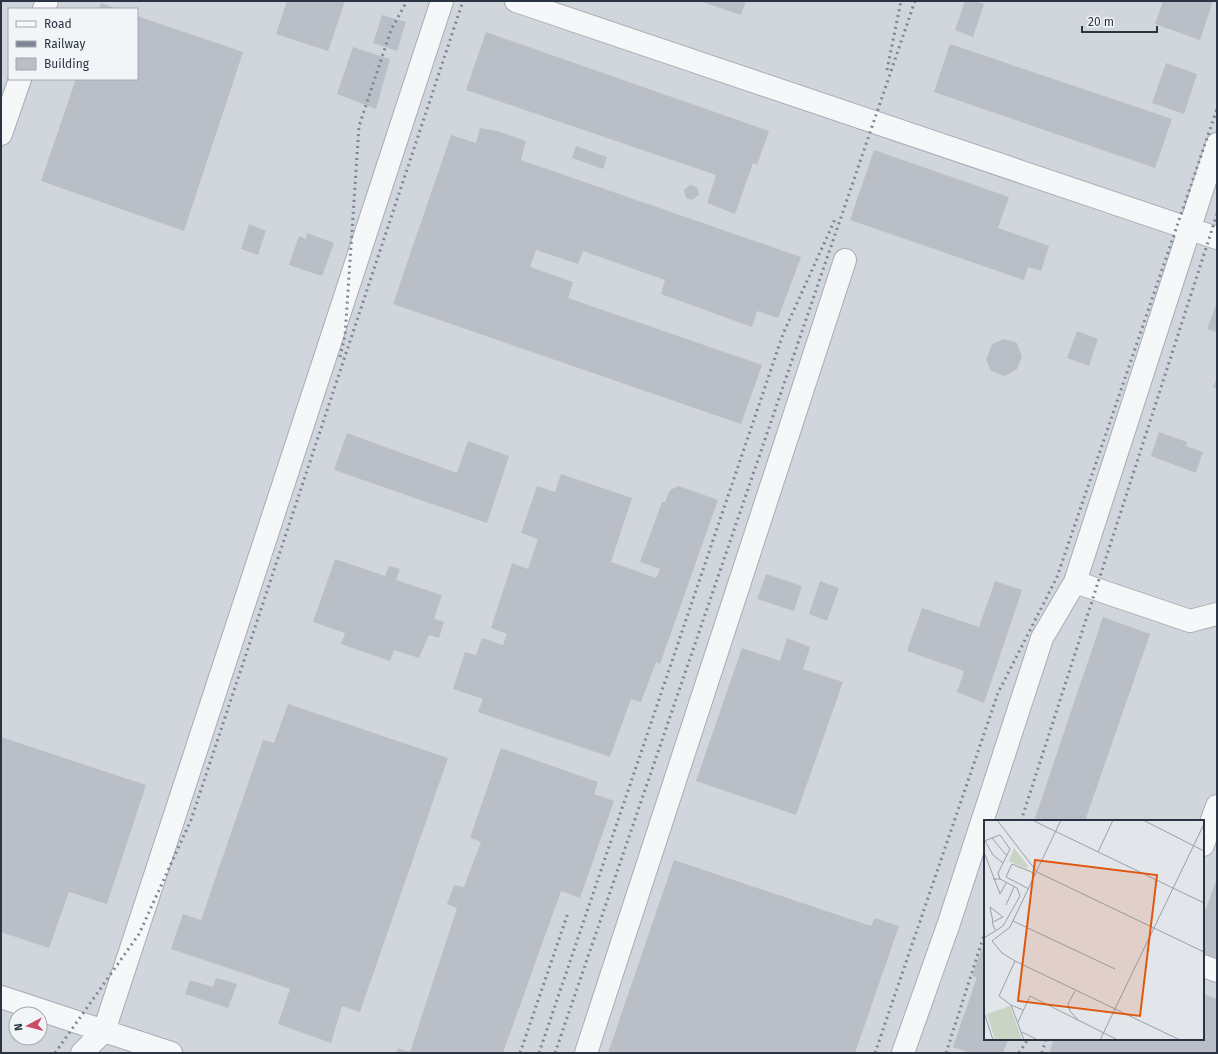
<svg xmlns="http://www.w3.org/2000/svg" width="1218" height="1054" viewBox="0 0 1218 1054" font-family="'Fira Sans',sans-serif">
	<style>
		.built { fill: #d1d5dc; fill-rule: evenodd }
		.building { fill: #babfc7 }
		.lines { fill: none; stroke-linecap: round; stroke-linejoin: round }
		.minor-casing { stroke: #a7adb4; stroke-width: 24 }
		.minor { stroke: #f5f7f9; stroke-width: 22 }
		.rail { stroke: #7c8694; stroke-width: 3; stroke-dasharray: 2 4; stroke-linecap: butt }
		.inset-road { fill: none; stroke: #999fa7; stroke-width: 1 }
		.view { fill: #df570f; fill-opacity: 0.15; stroke: #df570f; stroke-width: 2 }
		.inset-edge { fill: none; stroke: #2b3442; stroke-width: 2 }
	</style>
	<rect width="100%" height="100%" fill="#e2e6ea"/>
	<path class="built" d="M1,1h1216v1052h-1216zM9,9h128v70h-128zM985,821h218v218h-218zM16,1014h24v24h-24z"/>
	<path class="building" d="M287,1h58l-17,50 -52,-17z
		M700,1h46l-5,14z
		M965,1h10l9,3 -11,33 -18,-7z
		M1163,1h50l-13,39 -45,-16z
		M101,3l16,6h-18z
		M382,15l24,7 -9,29 -24,-8z
		M137,16l106,36 -59,179 -143,-50 35,-102h61z
		M486,32l283,99 -12,34 -4,-2 -18,51 -28,-11 9,-28 -250,-85z
		M950,44l222,75 -17,49 -221,-76z
		M353,47l37,12 -14,50 -39,-15z
		M1166,63l31,11 -13,40 -32,-11z
		M480,128l17,3 29,10 -5,19 280,97 -23,61 -21,-7 -5,16 -91,-33 4,-14 -82,-29 -5,13 -42,-14 -6,17 43,15 -5,16 194,67 -21,59 -348,-120 58,-169 25,8z
		M576,146l31,11 -4,12 -31,-11z
		M874,150l135,47 -11,31 51,18 -8,25 -13,-4 -4,13 -174,-60z
		M690,185l7,2 2,8 -7,5 -6,-2 -2,-8z
		M249,224l17,7 -8,24 -17,-6z
		M307,233l27,10 -12,33 -33,-11 10,-29 7,3z
		M1217,302v30l-10,-3z
		M1077,331l21,8 -9,27 -22,-8z
		M1004,339l13,4 5,14 -5,12 -12,7 -14,-5 -5,-11 6,-16z
		M1217,378v11l-4,-2z
		M1159,432l28,10 -1,4 17,6 -7,21 -45,-17z
		M347,433l110,40 11,-32 41,15 -22,67 -153,-53z
		M561,474l71,24 -21,64 45,16 4,-9 -20,-7 22,-60h3l5,-12 9,-4 39,14 -58,164 -4,-2 -15,40 -10,-3 -21,58 -132,-45 5,-13 -30,-10 12,-37 11,3 6,-17 21,7 4,-11 -16,-6 21,-65 16,6 10,-30 -17,-6 16,-47 18,6z
		M335,559l50,17 4,-10 11,3 -4,11 46,15 -8,24 10,3 -5,16 -10,-3 -10,23 -25,-8 -4,11 -49,-17 4,-11 -32,-11z
		M766,574l36,12 -8,25 -37,-12z
		M820,581l19,7 -12,33 -18,-7z
		M995,581l27,9 -38,113 -27,-11 7,-21 -57,-20 15,-43 57,19z
		M1103,617l47,17 -65,187h-51z
		M787,638l23,9 -7,22 40,13 -47,133 -100,-34 46,-133 38,13z
		M288,704l160,54 -88,254 -18,-6 -11,37 -53,-19 12,-35 -119,-40 12,-35 18,6 62,-180 11,3z
		M1,737l145,48 -39,119 -38,-12 -20,56 -48,-16z
		M501,748l97,34 -4,12 20,7 -34,97 -19,-7 -58,162h-107l2,-5 12,4 47,-144 -10,-4 7,-19 10,2 17,-45 -11,-4z
		M674,860l197,66 4,-8 24,8 -44,127h-247z
		M1217,878v80l-14,-4v-37z
		M985,940v99h23l-5,14h-32l-18,-6 24,-70 -5,-1z
		M216,978l21,6 -9,24 -43,-14 5,-14 23,7z
		M1203,994l14,5v54h-168l5,-14h149z"/>
	<g class="lines">
		<g class="minor-casing">
			<path id="minor" d="M516,1l701,237
				M44,9l3,-8
				M1,134l19,-55
				M1075,582l115,39 27,-7
				M1203,845l14,-39
				M1203,966l14,5
				M1,997l170,56
				M82,1053l22,-22 338,-1030
				M586,1053l259,-793
				M903,1053l46,-130 93,-285 33,-56 142,-438"/>
		</g>
		<use href="#minor" class="minor"/>
		<path class="rail" d="M887,70l14,-69
			M340,357l5,-21 14,-210 32,-96 16,-29
			M1021,821l196,-607
			M55,1053l84,-119 52,-114 272,-819
			M520,1053l48,-140
			M539,1053l244,-719 53,-117
			M555,1053l360,-1052
			M875,1053l123,-360 59,-116 160,-468
			M946,1053l39,-121
			M1019,1053l9,-14
			M1042,1053l4,-14"/>
	</g>
	<g transform="translate(984 820)">
		<rect width="220" height="220" fill="#e2e6ea"/>
		<path d="M30,28l14,18 -1,3 -18,-8zM26,186l12,34h-27l-8,-26z" fill="#c9d4c4"/>
		<path class="inset-road" d="M13,0l40,52 167,80M48,0l172,83M77,0l-51,107 -18,14 10,12 13,8 165,79M159,0l61,31M8,18l15,18M0,21l16,-6 10,14 -12,24 2,6M1,21l8,14 10,8M0,32l16,42 6,-11M114,32l15,-32M45,69l-23,-12 6,-13 24,10M22,85l8,-18M29,101l102,48M9,102l-3,-15 13,10 -10,5h-1l3,8M0,118l19,-12 17,-30 -3,-8 -17,-9h-7M31,141l-16,35 12,9 13,35M91,171l-7,13 2,7 8,9 40,20M27,185l12,5M0,192l9,28M34,202l12,-26 48,24M38,212l16,8M116,220l104,-216"/>
		<path class="view" d="M51,40l122,15 -17,141 -122,-15z"/>
		<rect width="220" height="220" class="inset-edge"/>
	</g>
	<rect width="1218" height="1054" fill="none" stroke="#2b3442" stroke-width="4"/>
	<rect x="8" y="8" width="130" height="72" fill="#f2f5f8" stroke="#a2a8af"/>
	<rect x="16" y="21" width="20" height="6" fill="#f5f7f9" stroke="#a2a8af"/>
	<text x="44" y="28" font-size="12" fill="#2b3442">Road</text>
	<rect x="16" y="41" width="20" height="6" fill="#7c8694" stroke="#a2a8af"/>
	<text x="44" y="48" font-size="12" fill="#2b3442">Railway</text>
	<rect x="16" y="58" width="20" height="12" fill="#babfc7" stroke="#a2a8af"/>
	<text x="44" y="68" font-size="12" fill="#2b3442">Building</text>
	<g transform="translate(28 1026) rotate(263)"><circle r="19" fill="#f2f5f8" stroke="#a2a8af"/>
	<path d="M0-3L7 15L0 10L-7 15Z" fill="#cc4a65"/>
	<text y="-6" font-size="11" font-weight="bold" text-anchor="middle" fill="#2b3442">N</text>
	</g>
	<path d="M1082 26v6h75v-6" fill="none" stroke="#2b3442" stroke-width="2"/>
	<text x="1088" y="26" font-size="12" fill="#2b3442" stroke="#f2f5f8" stroke-width="3" paint-order="stroke">20 m</text>
</svg>
